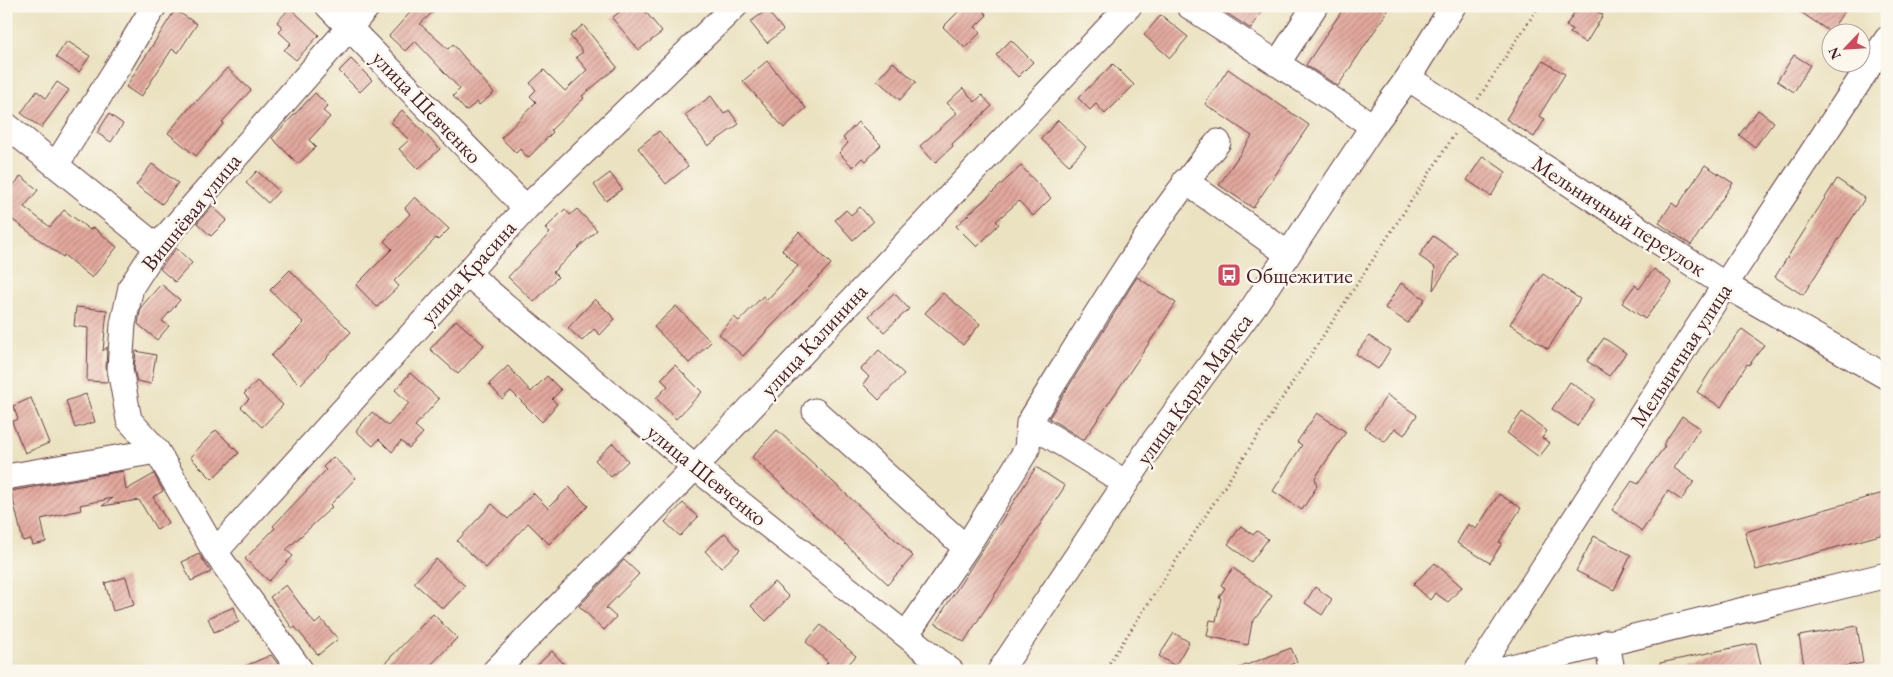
<svg xmlns="http://www.w3.org/2000/svg" width="1893" height="677" viewBox="0 0 1893 677" font-family="'EB Garamond',serif">
	<style>
		.building { fill: url(#building-hatch) }
		.lines { fill: none; stroke-linecap: round; stroke-linejoin: round }
		.minor-casing { stroke: #623c42; stroke-width: 27 }
		.path { stroke: #623c42; stroke-width: 3; stroke-dasharray: 1 4; stroke-linecap: butt }
		.minor { stroke: #fff; stroke-width: 25 }
		.labels { text-anchor: middle; dominant-baseline: central; stroke-width: 5; stroke-linejoin: round; paint-order: stroke }
		.street-label { font-size: 22px; fill: #4a1f2b; stroke: #fbf7ec }
		.poi-label { font-size: 22px; fill: #4a1f2b; stroke: #fbf7ec; text-anchor: start }
	</style>
	<defs>
		<pattern id="building-hatch" width="6" height="6" patternUnits="userSpaceOnUse" patternTransform="scale(1.25)"><rect width="6" height="6" fill="#e2a89d"/><path d="M-1 1l2-2M0 6l6-6M5 7l2-2" fill="none" stroke="#b98880"/></pattern>
	</defs>
	<rect width="100%" height="100%" fill="#fbf7ec"/>
	<filter id="ink" filterUnits="userSpaceOnUse"><feTurbulence type="fractalNoise" baseFrequency=".02" numOctaves="2"/><feDisplacementMap in="SourceGraphic" scale="10" xChannelSelector="R" yChannelSelector="G"/><feConvolveMatrix kernelMatrix="1 2 1 2 8 2 1 2 1" color-interpolation-filters="sRGB"/></filter>
	<filter id="wash" filterUnits="userSpaceOnUse"><feTurbulence type="fractalNoise" baseFrequency=".0096" numOctaves="4" result="noise"/><feDisplacementMap in="SourceGraphic" scale="20" xChannelSelector="R" yChannelSelector="G"/><feGaussianBlur stdDeviation="1.12" result="paint"/><feColorMatrix in="noise" values="0 0 0 0 0 0 0 0 0 0 0 0 0 0 0 0 0 1.4 0 .05"/><feComposite in="paint" operator="in"/></filter>
	<g filter="url(#wash)">
		<rect width="100%" height="100%" fill="#ebe2c1"/>
		<g id="blocks">
			<path class="building" d="M416,6h23l-19,18 28,25 5,-5 41,49 -15,12 -2,-3 -11,9 -13,-15 7,-7 -45,-48 -10,10 -16,-15z
				M627,6h14l21,26 -23,18 -27,-32z
				M964,6h15l8,9 -12,12 6,5 -16,16 -22,-21z
				M1216,6h49l-14,23z
				M1345,6h46l-53,80 -32,-21z
				M1578,6h10l15,9 -17,28 -16,-10 3,-4 -7,-3z
				M1792,6h56l-18,26z
				M290,8l29,27 -23,25 -12,-10 7,-7 -12,-11 4,-4 -6,-6z
				M175,10l22,14 -19,29 -6,-4 -31,48 -15,-10z
				M767,10l16,20 -16,13 -17,-21z
				M1161,15l27,22 -18,21 -26,-23z
				M583,25l34,42 -35,29 2,2 -33,32 2,2 -25,26 -8,-9 -4,4 -15,-15 35,-36 -6,-6 6,-6 -6,-7 14,-13 21,21 22,-21 -11,-13 7,-5 -13,-16z
				M1011,40l22,22 -15,15 -22,-22z
				M67,41l23,15 -11,16 -23,-15z
				M1794,55l16,10 -16,27 -17,-11z
				M351,59l21,21 -12,12 -21,-21z
				M767,61l39,47 -22,20 -41,-47z
				M1543,61l22,13 -26,42 6,3 -11,18 -28,-18z
				M893,62l23,20 -16,18 -23,-20z
				M1113,64l21,21 -29,29 -9,-10 -6,6 -12,-12z
				M227,68l24,22 -29,32 2,1 -28,33 -28,-23 28,-33 1,1z
				M1228,69l81,56 -56,83 -34,-23 33,-49 -47,-32z
				M57,82l12,8 -28,38 -20,-15 16,-22 9,7z
				M963,88l12,14 7,-7 10,11 -40,38 1,2 -18,17 -15,-17 37,-33 -10,-10z
				M315,93l13,13 -5,5 7,6 -21,23 7,7 -18,17 -26,-26z
				M711,96l13,18 5,-4 10,14 -31,22 -23,-31z
				M402,110l38,39 -22,20 -19,-20 10,-9 -18,-18z
				M1758,110l16,12 -19,25 -16,-12z
				M109,114l14,10 -12,18 -14,-9z
				M1058,120l28,27 -17,18 -28,-26z
				M858,122l23,23 -15,16 -4,-3 -9,9 -14,-14 9,-10 -5,-5z
				M659,131l29,35 -22,18 -28,-36z
				M1483,156l23,16 -15,24 -24,-16z
				M152,164l26,19 -16,21 -26,-19z
				M1705,165l28,18 -42,62 -32,-22 13,-20 5,4z
				M1021,166l30,32 -18,18 -14,-15 -23,20 3,3 -22,23 -21,-21z
				M257,171l22,20 -11,12 -22,-20z
				M610,173l12,16 -16,12 -12,-16z
				M21,176l17,14 -14,17 26,20 14,-17 26,20 3,-3 24,20 -25,31 -28,-23 -1,2 -57,-42v-20z
				M1837,179l28,19 -62,97 -28,-18z
				M415,197l34,32 -11,11 -2,-2 -42,43 5,5 -22,21 -21,-22 36,-36 -8,-8 26,-27 -5,-6z
				M212,206l15,14 -16,16 -14,-13z
				M860,207l13,15 -20,18 -18,-20 11,-10 5,5z
				M565,209l5,6 7,-6 20,21 -44,42 5,5 -24,25 -26,-25 42,-44 -5,-4z
				M799,232l32,32 -88,92 -24,-22 15,-17 5,4 24,-25 4,4 31,-34 -16,-16z
				M1433,236l25,17 -25,37 2,-23 -16,-11z
				M176,248l16,15 -17,19 -15,-13z
				M1654,269l18,14 -27,36 -23,-16 13,-18 4,4z
				M290,270l61,62 -51,53 -29,-29 33,-33 -34,-33z
				M1543,274l37,25 -32,50 -38,-25z
				M1137,277l39,26 -92,137 -35,-22z
				M1401,283l24,16 -17,24 -23,-15z
				M161,284l19,16 -18,21 7,5 -12,14 -19,-16 3,-17z
				M894,293l15,16 -25,23 -15,-16z
				M943,293l37,31 -17,21 -38,-32z
				M595,299l20,20 -15,16 -6,-6 -12,12 -14,-13z
				M676,306l35,36 -22,21 -35,-36z
				M76,307l31,3 -4,41 4,-4 -1,21 2,14 -21,-1 1,-53 -14,-2z
				M456,320l28,25 -26,29 -28,-25z
				M1742,329l22,16 -15,20 -2,-1 -26,43 -24,-15 14,-22z
				M1369,336l21,14 -12,19 -22,-15z
				M1604,338l22,15 -17,23 -22,-15z
				M879,350l25,24 -25,26 -16,-16 6,-7 -8,-8z
				M136,351l20,4 -5,29 -14,-3 -3,-13z
				M675,365l27,27 -26,27 -20,-21 12,-12 -7,-7z
				M508,366l23,26 16,-16 14,14 -9,9 5,5 -15,18 -31,-31 -9,8 -13,-15z
				M410,373l29,26 -24,27 8,7 -14,15 -8,-7 -9,11 -13,-13 -6,7 -17,-15 16,-19 16,14 21,-23 -14,-13z
				M257,381l26,24 -21,22 -21,-20 8,-8 -5,-5z
				M1570,382l25,17 -18,27 -25,-17z
				M86,394l9,28 -20,6 -9,-27z
				M1387,395l30,20 -13,20 -9,-7 -10,14 -20,-14z
				M31,398l18,45 -24,10 -13,-31 6,-3 -5,-13z
				M1522,412l25,19 -5,7 8,5 -11,14 -32,-24z
				M1317,413l29,19 -31,46 2,8 -15,24 -29,-19 29,-46 -5,-3z
				M1682,416l18,12 -26,40 20,14 -13,18 -13,-9 -26,40 -30,-21 20,-29 6,3 27,-38 -2,-1z
				M216,430l23,23 -27,26 -22,-22z
				M777,430l136,126 -25,28 -136,-127z
				M613,443l15,18 -17,16 -16,-17z
				M333,457l23,21 -26,27 2,2 -46,43 7,6 -24,25 -24,-22 30,-31 -2,-2 53,-56 -3,-3z
				M1036,467l29,19 -101,156 -29,-19z
				M123,471l3,19 28,-16 9,17 -10,6 15,26 -11,7 -18,-30 -37,6 11,-8 -33,7 1,5 -40,9 5,23 -13,3 -2,-6 -8,2 -12,-50z
				M569,487l19,19 -39,38 -21,-21 -42,45 -29,-27 35,-37 16,15 25,-26 15,15z
				M1887,492v41l-131,37 -11,-38z
				M1499,494l22,14 -22,34 3,1 -12,20 -33,-20 11,-19 8,5z
				M683,503l15,14 -18,19 -15,-14z
				M1241,526l12,9 4,-4 11,8 -17,23 -23,-18z
				M725,533l15,17 -19,18 -16,-17z
				M1594,536l37,19 -17,35 -38,-19z
				M199,554l12,18 -20,9 -9,-19z
				M436,559l29,27 -22,23 -29,-26z
				M624,560l15,14 -33,34 10,9 -12,13 -25,-24z
				M1435,563l27,24 -14,15 -13,-9 -5,7 -17,-16z
				M1233,568l39,28 -20,27 -4,22 -41,-9 3,-16 6,1 5,-23 -2,-1 6,-9 -4,-3z
				M126,577l8,28 -21,6 -8,-28z
				M774,582l15,15 -23,24 -15,-15z
				M286,585l29,39 6,-5 17,20 -20,16 -23,-28 -2,2 -23,-32z
				M1315,587l17,12 -10,16 -17,-12z
				M234,607l5,15 -25,10 -6,-14z
				M433,614l24,24 -32,33h-48z
				M821,625l35,31 -14,15h-22l8,-9 -22,-20z
				M1857,626l6,37 -47,8h-11l-6,-35z
				M1174,633l15,9 -14,24 -16,-10z
				M1756,643l6,28h-101l-1,-8z
				M1291,648l6,14 -23,9h-38v-2z
				M552,651l18,20h-39z
				M271,655l12,16h-49z"/>
		</g>
	</g>
	<g filter="url(#ink)">
		<use href="#blocks" fill-opacity="0" stroke="#623c42" stroke-width="1"/>
		<g class="lines">
			<g class="minor-casing">
				<path id="minor" d="M328,6l198,202
					M1189,6l184,120
					M1277,64l38,-58
					M1408,78l317,207 162,92
					M6,125l151,122
					M56,165l66,-105 32,-54
					M1185,181l103,73
					M468,274l227,193 256,204
					M815,411l151,137
					M1029,423l97,60
					M6,477l151,-26
					M215,552l311,-344 209,-202
					M906,635l60,-87 61,-99 2,-26c60,-96 117,-195 189,-281
					M1607,642l5,29
					M301,671l-86,-119 -58,-101 -28,-31 -9,-51 3,-45 8,-37 26,-40 211,-241
					M495,671l200,-204 434,-461
					M1000,671l154,-230 100,-135 119,-180 35,-48 45,-72
					M1477,671l248,-386 162,-246
					M1495,671l392,-96"/>
			</g>
			<path class="path" d="M1478,99l61,-93
				M1104,671l351,-537"/>
			<use href="#minor" class="minor"/>
		</g>
	</g>
	<defs>
		<g id="bus-square" transform="scale(1.25)"><rect x="-9" y="-9" width="18" height="18" rx="4" fill="#d1495b" stroke="#fbf7ec"/><path d="M-5-6H5V4H4V6H2V4H-2V6H-4V4H-5ZM-3.5-4V0h7V-4ZM-3.5 1.2v1.5H-2V1.2ZM2 1.2v1.5H3.5V1.2Z" fill="#fff"/></g>
	</defs>
	<g fill-rule="evenodd">
		<use href="#bus-square" x="1229" y="275"/>
	</g>
	<g class="labels">
		<g class="street-label">
			<text transform="translate(427 107) rotate(46)">улица Шевченко</text>
			<text transform="translate(191 212) rotate(-51)">Вишнёвая улица</text>
			<text transform="translate(1619 216) rotate(33)">Мельничный переулок</text>
			<text transform="translate(468 272) rotate(-48)">улица Красина</text>
			<text transform="translate(814 340) rotate(-47)">улица Калинина</text>
			<text transform="translate(1681 355) rotate(-57)">Мельничная улица</text>
			<text transform="translate(1194 389) rotate(-54)">улица Карла Маркса</text>
			<text transform="translate(707 475) rotate(39)">улица Шевченко</text>
		</g>
		<g class="poi-label">
			<text x="1246" y="275">Общежитие</text>
		</g>
	</g>
	<rect width="1893" height="677" fill="none" stroke="#fbf7ec" stroke-width="25"/>
	<g transform="translate(1846 48) rotate(245)"><circle r="24" fill="#fbf7ec" stroke="#b4a19f"/>
	<path d="M0-4L9 19L0 12L-9 19Z" fill="#d1495b"/>
	<text y="-8" font-size="14" font-weight="bold" text-anchor="middle" fill="#4a1f2b">N</text>
	</g>
</svg>
